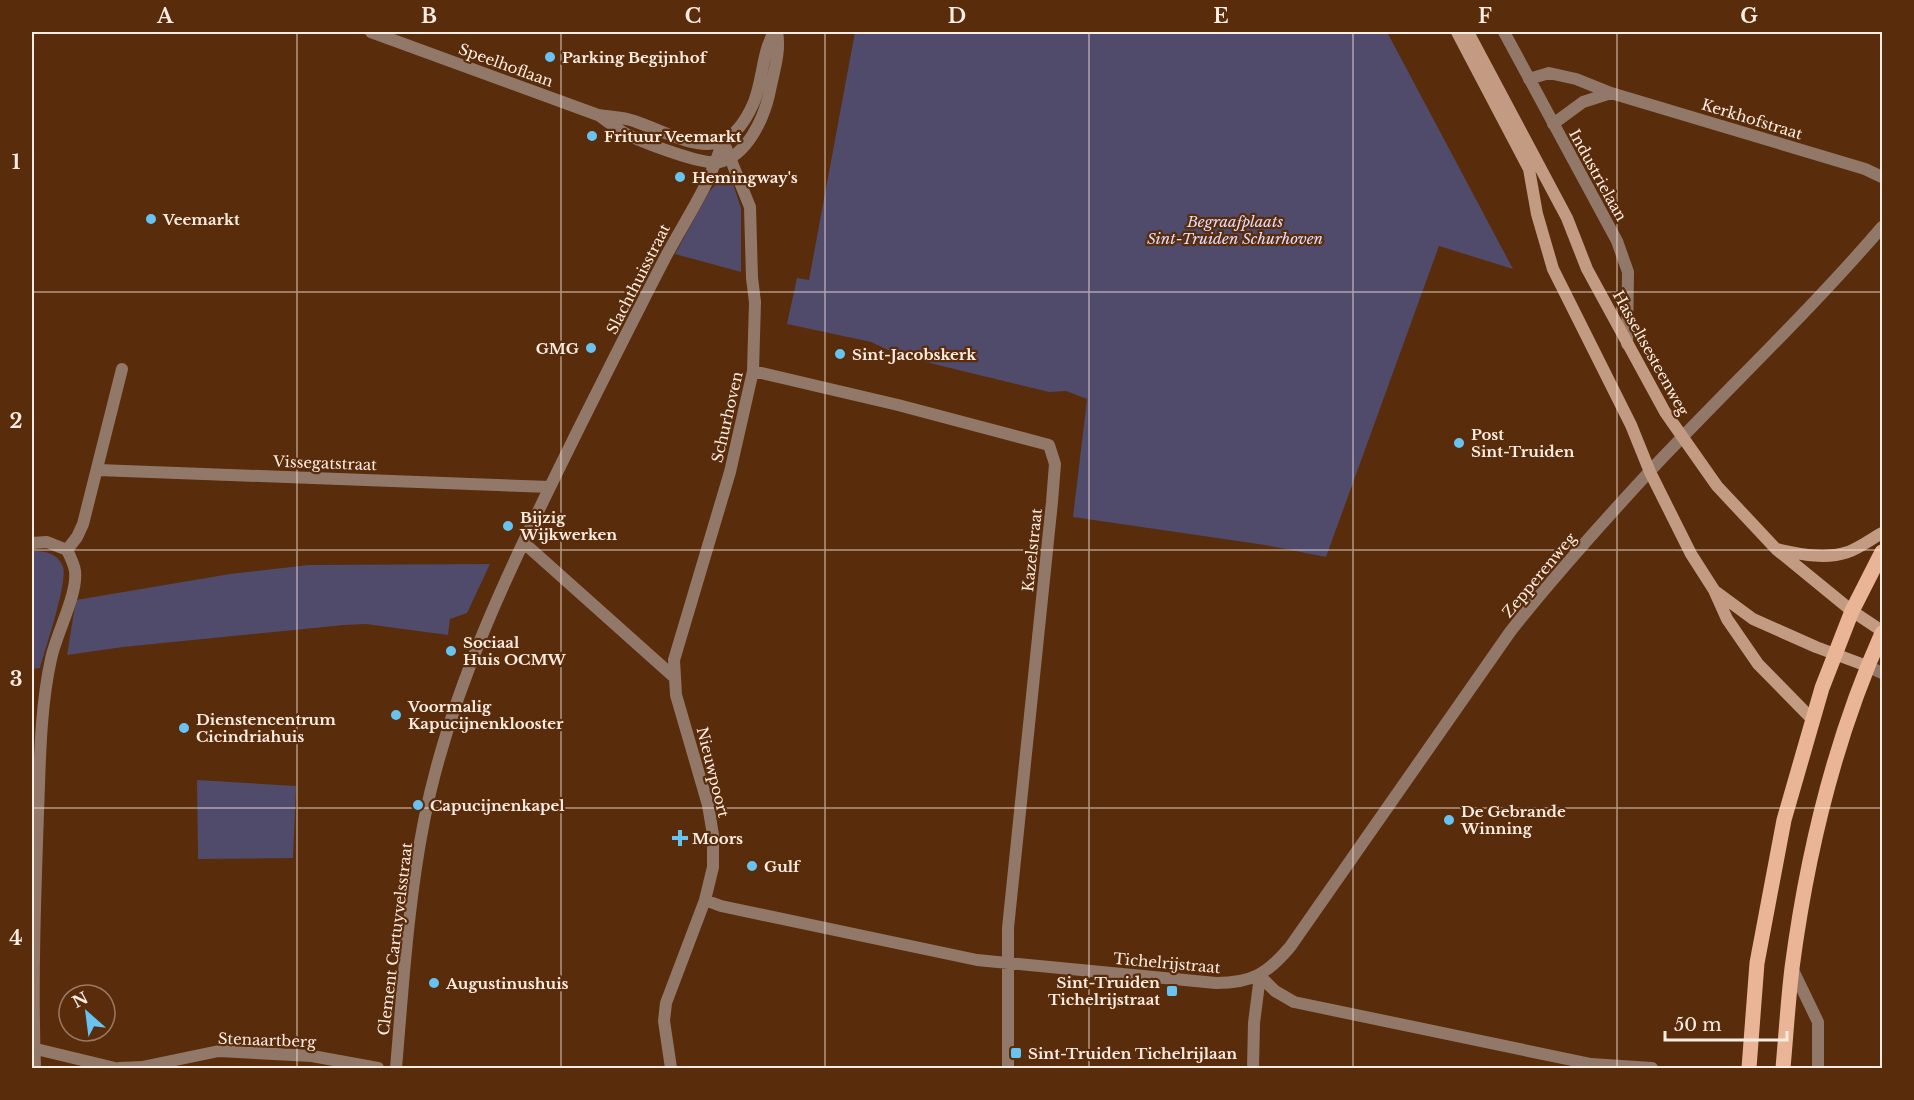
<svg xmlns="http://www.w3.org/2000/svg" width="1914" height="1100" viewBox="0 0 1914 1100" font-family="'Libre Baskerville',serif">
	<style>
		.green { fill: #504a6b }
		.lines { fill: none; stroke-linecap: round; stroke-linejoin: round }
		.minor { stroke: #927869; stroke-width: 12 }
		.tertiary { stroke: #927869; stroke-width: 12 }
		.secondary { stroke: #c39b83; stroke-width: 12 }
		.primary { stroke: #e9b596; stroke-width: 15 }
		.grid { fill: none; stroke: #ffede3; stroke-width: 1.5; stroke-opacity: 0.55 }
		.poi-dot { fill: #69c3f1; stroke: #592c0b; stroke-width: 2 }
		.labels { text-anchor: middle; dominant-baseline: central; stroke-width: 4.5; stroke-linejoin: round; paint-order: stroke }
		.poi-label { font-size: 15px; font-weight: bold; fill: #ffede3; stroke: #592c0b; text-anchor: start }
		.street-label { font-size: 15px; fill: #ffede3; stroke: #592c0b }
		.park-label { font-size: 15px; font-style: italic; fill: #e1dcfe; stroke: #592c0b }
		.neatline { fill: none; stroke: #ffede3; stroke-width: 2 }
		.grid-label { font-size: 20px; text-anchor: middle; font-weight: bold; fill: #ffede3 }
	</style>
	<rect width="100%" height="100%" fill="#592c0b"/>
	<path class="green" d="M855,32h532l126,237 -74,-23 -113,311 -61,-12 -192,-28 14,-118 -21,-8 -17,1 -148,-36 -30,-14 -84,-18 10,-46 12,2z
		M724,180l9,4 8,24v64l-66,-18 34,-62 7,-8z
		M32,551c13,0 26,2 31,16 5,15 -18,82 -23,101l-8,1z
		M490,564l-23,49 -17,6 -2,16 -82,-11 -22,1 -221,22 -56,8 9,-55 154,-26 79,-9z
		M197,780l99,6 -3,72 -95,1z"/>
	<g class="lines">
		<path class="minor" d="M1504,32l113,209 11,31 -1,72
			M1529,79l20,-6 27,6 35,14 254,76 17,8
			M1553,124l30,-22 28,-9
			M753,371l145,34 151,40 6,19 -3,38 -44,426v140
			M98,470l452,17
			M32,543l15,-1 20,8
			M524,543l150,134
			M67,550l10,-13 6,-13 39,-155
			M1867,666l15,7
			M705,900l16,6 256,54 239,23c36,0 51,-9 74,-36l220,-315c44,-56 92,-109 140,-161 77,-82 159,-159 232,-244
			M1792,968l26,54v46
			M1260,976l15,15 19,11 297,62 61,4
			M32,1048l83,20
			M35,1068c-3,-85 0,-170 3,-255 2,-51 2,-104 13,-154 5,-25 27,-65 24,-88 -1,-7 -5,-15 -8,-21
			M119,1068l23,-1 77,-16 93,5 66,12
			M396,1068c7,-82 12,-166 28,-247 27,-137 92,-265 153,-389 29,-58 58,-116 88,-174 20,-38 46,-74 57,-116
			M671,1068l-7,-47 2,-18 39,-103 8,-33v-32l-5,-30 -32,-110 -2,-35 56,-188 23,-101 2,-69 -3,-24 -2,-71 -24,-59
			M1253,1068l1,-45 6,-47"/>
		<path class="tertiary" d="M371,32l227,83c12,2 25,2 36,6 52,18 91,49 120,-19 9,-23 8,-49 20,-70
			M601,117c9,6 18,14 27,18 17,8 76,31 92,27 27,-7 43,-42 49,-67 4,-21 12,-43 8,-63"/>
		<path class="secondary" d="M1457,32l72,137 8,45 16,55 78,156 19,47 41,82 23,36 13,29 31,45 54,55
			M1468,32l99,186 20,51 78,143 52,74 59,63 76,62 30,20
			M1776,549c24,5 48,11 72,3 13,-5 23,-13 34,-19
			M1715,591l38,28 63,28 51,19"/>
		<path class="primary" d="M1749,1068l8,-105 27,-143 38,-132 30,-77 30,-59
			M1783,1068c3,-33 5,-67 9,-100 15,-114 43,-230 90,-335"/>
	</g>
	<path class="grid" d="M297,32v1036M561,32v1036M825,32v1036M1089,32v1036M1353,32v1036M1617,32v1036M32,292h1850M32,550h1850M32,808h1850"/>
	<g class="poi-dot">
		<circle cx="550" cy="57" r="6"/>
		<circle cx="592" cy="136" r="6"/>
		<circle cx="680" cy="177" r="6"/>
		<circle cx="151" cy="219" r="6"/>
		<circle cx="591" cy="348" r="6"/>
		<circle cx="840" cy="354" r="6"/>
		<circle cx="1459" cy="443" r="6"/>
		<circle cx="508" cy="526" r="6"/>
		<circle cx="451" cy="651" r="6"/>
		<circle cx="396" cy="715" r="6"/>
		<circle cx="184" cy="728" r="6"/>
		<circle cx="418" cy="805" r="6"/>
		<circle cx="1449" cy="820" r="6"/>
		<path d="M677 829h6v6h6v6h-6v6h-6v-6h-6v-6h6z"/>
		<circle cx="752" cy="866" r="6"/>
		<circle cx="434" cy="983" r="6"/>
		<rect x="1166" y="985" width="12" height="12" rx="3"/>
		<rect x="1010" y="1047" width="12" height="12" rx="3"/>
	</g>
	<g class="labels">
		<g class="poi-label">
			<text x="562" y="57">Parking Begijnhof</text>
			<text x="604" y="136">Frituur Veemarkt</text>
			<text x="692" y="177">Hemingway's</text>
			<text x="163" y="219">Veemarkt</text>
			<text x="579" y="348" text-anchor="end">GMG</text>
			<text x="852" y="354">Sint-Jacobskerk</text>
			<text x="1471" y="434">Post<tspan x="1471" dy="17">Sint-Truiden</tspan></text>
			<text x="520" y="517">Bijzig<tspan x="520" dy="17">Wijkwerken</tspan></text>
			<text x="463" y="642">Sociaal<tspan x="463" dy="17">Huis OCMW</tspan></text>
			<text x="408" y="706">Voormalig<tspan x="408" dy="17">Kapucijnenklooster</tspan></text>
			<text x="196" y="719">Dienstencentrum<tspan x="196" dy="17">Cicindriahuis</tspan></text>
			<text x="430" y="805">Capucijnenkapel</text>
			<text x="1461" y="811">De Gebrande<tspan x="1461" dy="17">Winning</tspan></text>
			<text x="692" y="838">Moors</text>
			<text x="764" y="866">Gulf</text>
			<text x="1160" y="982" text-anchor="end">Sint-Truiden<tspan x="1160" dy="17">Tichelrijstraat</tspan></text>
			<text x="446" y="983">Augustinushuis</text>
			<text x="1028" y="1053">Sint-Truiden Tichelrijlaan</text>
		</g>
		<g class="street-label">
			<text transform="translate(506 65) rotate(20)">Speelhoflaan</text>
			<text transform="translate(1752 119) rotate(17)">Kerkhofstraat</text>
			<text transform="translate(1598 175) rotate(61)">Industrielaan</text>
			<text transform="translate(638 279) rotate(-63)">Slachthuisstraat</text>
			<text transform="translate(1651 353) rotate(61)">Hasseltsesteenweg</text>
			<text transform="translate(727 417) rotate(-77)">Schurhoven</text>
			<text transform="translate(325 463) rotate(2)">Vissegatstraat</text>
			<text transform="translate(1032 550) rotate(-84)">Kazelstraat</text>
			<text transform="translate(1539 575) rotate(-50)">Zepperenweg</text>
			<text transform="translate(713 772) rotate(76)">Nieuwpoort</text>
			<text transform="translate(395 939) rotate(-83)">Clement Cartuyvelsstraat</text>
			<text transform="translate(1167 963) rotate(5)">Tichelrijstraat</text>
			<text transform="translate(267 1040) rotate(2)">Stenaartberg</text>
		</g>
		<g class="park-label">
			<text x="1235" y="221">Begraafplaats<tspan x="1235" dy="17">Sint-Truiden Schurhoven</tspan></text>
		</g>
	</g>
	<rect width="1914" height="1100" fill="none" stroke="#592c0b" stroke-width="66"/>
	<g transform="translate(87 1013) rotate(332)"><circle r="28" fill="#592c0b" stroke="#9b7961" stroke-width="1.5"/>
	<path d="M0-4.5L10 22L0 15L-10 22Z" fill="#69c3f1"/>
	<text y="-9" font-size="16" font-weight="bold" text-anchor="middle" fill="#ffede3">N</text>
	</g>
	<path d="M1665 1031v9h122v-9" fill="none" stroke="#ffede3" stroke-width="3"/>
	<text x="1674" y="1031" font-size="18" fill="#ffede3" stroke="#592c0b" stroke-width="4.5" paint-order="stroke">50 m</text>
	<rect x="33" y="33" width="1848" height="1034" class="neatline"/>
	<g class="grid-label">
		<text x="165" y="23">A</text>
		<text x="429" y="23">B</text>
		<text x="693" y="23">C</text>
		<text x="957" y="23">D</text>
		<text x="1221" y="23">E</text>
		<text x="1485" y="23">F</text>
		<text x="1749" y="23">G</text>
		<text x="16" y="169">1</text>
		<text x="16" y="428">2</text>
		<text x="16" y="686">3</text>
		<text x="16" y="945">4</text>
	</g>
</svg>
